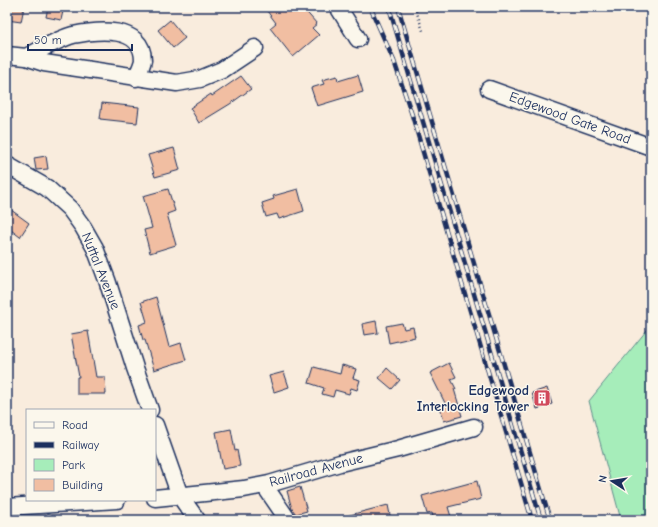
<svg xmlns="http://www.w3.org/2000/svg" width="658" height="527" viewBox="0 0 658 527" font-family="'Comic Neue',sans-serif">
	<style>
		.green { fill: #a6edba; stroke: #608e8c }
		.building { fill: #f1bea2; stroke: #1b2f5e }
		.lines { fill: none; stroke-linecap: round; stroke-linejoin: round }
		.minor-casing { stroke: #1b2f5e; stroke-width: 19 }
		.path { stroke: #1b2f5e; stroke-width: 2.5; stroke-dasharray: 1 3; stroke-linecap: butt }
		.minor { stroke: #fbf7ec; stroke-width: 16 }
		.rail-casing { stroke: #1b2f5e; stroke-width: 4.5 }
		.rail { stroke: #fbf7ec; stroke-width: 3; stroke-dasharray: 9; stroke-linecap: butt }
		.labels { text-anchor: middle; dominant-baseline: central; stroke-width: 3; stroke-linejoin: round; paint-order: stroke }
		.street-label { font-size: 14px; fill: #1b2f5e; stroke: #fbf7ec }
		.poi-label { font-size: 14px; font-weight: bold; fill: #1b2f5e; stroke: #fbf7ec; text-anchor: end }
	</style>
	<rect width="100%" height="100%" fill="#f9ecdd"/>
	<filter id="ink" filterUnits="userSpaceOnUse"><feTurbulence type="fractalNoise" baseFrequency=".025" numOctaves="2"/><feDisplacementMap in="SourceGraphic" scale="8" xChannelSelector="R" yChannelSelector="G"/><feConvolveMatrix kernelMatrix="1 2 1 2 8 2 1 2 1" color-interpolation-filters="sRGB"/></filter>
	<g filter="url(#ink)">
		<path class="green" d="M651,325v195h-30l-32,-119z"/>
		<path class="building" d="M7,7h17l-3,15 -14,-2z
			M48,7h16l-3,13 -15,-3z
			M264,7h38l15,17 -5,4 7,7 -26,22 -23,-29 6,-5z
			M170,20l15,18 -12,10 -15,-18z
			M358,75l5,17 -46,14 -6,-18 13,-4 -2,-4 15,-4 1,5z
			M241,76l10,13 -21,15 -31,19 -9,-15 21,-14 1,2z
			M102,103l37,4 -2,16 -37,-4z
			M174,148l6,22 -25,7 -7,-22z
			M46,156l2,13 -12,1 -2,-12z
			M168,189l7,22 -8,3 9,31 -26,8 -6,-23 8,-2 -9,-32z
			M298,189l6,22 -25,8 -2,-5 -11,3 -4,-14 12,-4 -1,-3z
			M7,207l22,16 -9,14 -13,-10z
			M156,297l13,50 12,-4 5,17 -32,10 -9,-30h-2l-4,-15 8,-3 -6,-20z
			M376,321l2,12 -14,2 -2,-11z
			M402,323l2,6 9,-2 2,10 -26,6 -3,-17z
			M88,331l8,46h9l1,17h-29v-17h2l-8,-43z
			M449,363l7,14 -5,2 5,10h-2l8,27 -18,5 -4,-14 6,-2 -16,-32z
			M342,365l14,4 -3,9 7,2 -3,10 -6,-2 -2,6 -14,-4 -2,7 -11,-3 2,-6 -15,-5 5,-16 26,7z
			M387,368l13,12 -8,9 -13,-11z
			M284,372l5,15 -15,5 -5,-16z
			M547,388l5,16 -15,5 -5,-16z
			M231,429l4,22 2,-1 3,16 -17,3 -7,-37z
			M477,481l4,18 -33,8 4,13h-18l-2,-7 -5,1 -5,-18z
			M300,487l7,24 -11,3 -4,-5 -5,-18z
			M388,505l3,15h-45v-4z"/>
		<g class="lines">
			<g class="minor-casing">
				<path id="minor" d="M338,7l20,32
					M7,55l19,2 18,6 133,20 23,-4 22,-9 33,-22
					M26,57c14,-7 32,-18 47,-22 24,-5 70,-10 70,25 -1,6 -5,13 -7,18
					M489,89l162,58
					M7,165l40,23 23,21 13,18 12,21 12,32 28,88 15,42
					M155,425l25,71 17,24
					M264,485l24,35
					M155,498l89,-9 25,-5 71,-21 58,-14 76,-22
					M7,507l110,-7"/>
			</g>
			<path class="path" d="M415,7l8,24"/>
			<use href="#minor" class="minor"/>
			<g class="rail-casing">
				<path id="rail" d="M370,7l24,54 18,54 120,405
					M389,7l152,513
					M398,7l152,513"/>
			</g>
			<use href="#rail" class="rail"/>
		</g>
	</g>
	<defs>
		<g id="building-square" transform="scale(0.9)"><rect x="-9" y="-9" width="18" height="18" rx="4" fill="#d1495b" stroke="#fbf7ec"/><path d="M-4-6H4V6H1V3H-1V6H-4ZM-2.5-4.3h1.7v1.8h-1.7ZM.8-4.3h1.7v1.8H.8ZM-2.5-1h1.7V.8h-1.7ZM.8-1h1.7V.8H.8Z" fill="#fff"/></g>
	</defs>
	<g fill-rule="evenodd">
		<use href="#building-square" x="542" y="398"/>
	</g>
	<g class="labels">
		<g class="street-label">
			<text transform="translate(570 118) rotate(20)">Edgewood Gate Road</text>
			<text transform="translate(101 271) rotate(68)">Nuttal Avenue</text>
			<text transform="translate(316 470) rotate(-15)">Railroad Avenue</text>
		</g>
		<g class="poi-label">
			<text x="529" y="390">Edgewood<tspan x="529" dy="16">Interlocking Tower</tspan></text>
		</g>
	</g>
	<rect width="658" height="527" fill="none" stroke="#fbf7ec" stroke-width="24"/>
	<rect x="12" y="12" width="634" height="503" fill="none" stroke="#1b2f5e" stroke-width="1.5" filter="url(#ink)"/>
	<rect x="26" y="409" width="130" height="92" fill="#fbf7ec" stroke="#a1a7b3"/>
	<rect x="34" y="422" width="20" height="6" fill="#fbf7ec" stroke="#a1a7b3"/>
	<text x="62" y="429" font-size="12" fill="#1b2f5e">Road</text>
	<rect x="34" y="442" width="20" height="6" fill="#1b2f5e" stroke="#a1a7b3"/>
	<text x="62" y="449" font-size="12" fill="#1b2f5e">Railway</text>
	<rect x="34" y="459" width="20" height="12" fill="#a6edba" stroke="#a1a7b3"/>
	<text x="62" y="469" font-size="12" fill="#1b2f5e">Park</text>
	<rect x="34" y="479" width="20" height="12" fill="#f1bea2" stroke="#a1a7b3"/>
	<text x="62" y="489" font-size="12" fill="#1b2f5e">Building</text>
	<g transform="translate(612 481) rotate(282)" stroke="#fbf7ec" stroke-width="3" paint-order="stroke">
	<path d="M0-3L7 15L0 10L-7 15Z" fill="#1b2f5e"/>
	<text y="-6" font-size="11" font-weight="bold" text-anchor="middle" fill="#1b2f5e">N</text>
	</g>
	<path d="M28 44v6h104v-6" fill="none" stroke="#1b2f5e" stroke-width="2"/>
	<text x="34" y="44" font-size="12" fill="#1b2f5e" stroke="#fbf7ec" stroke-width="3" paint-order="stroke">50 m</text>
</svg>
